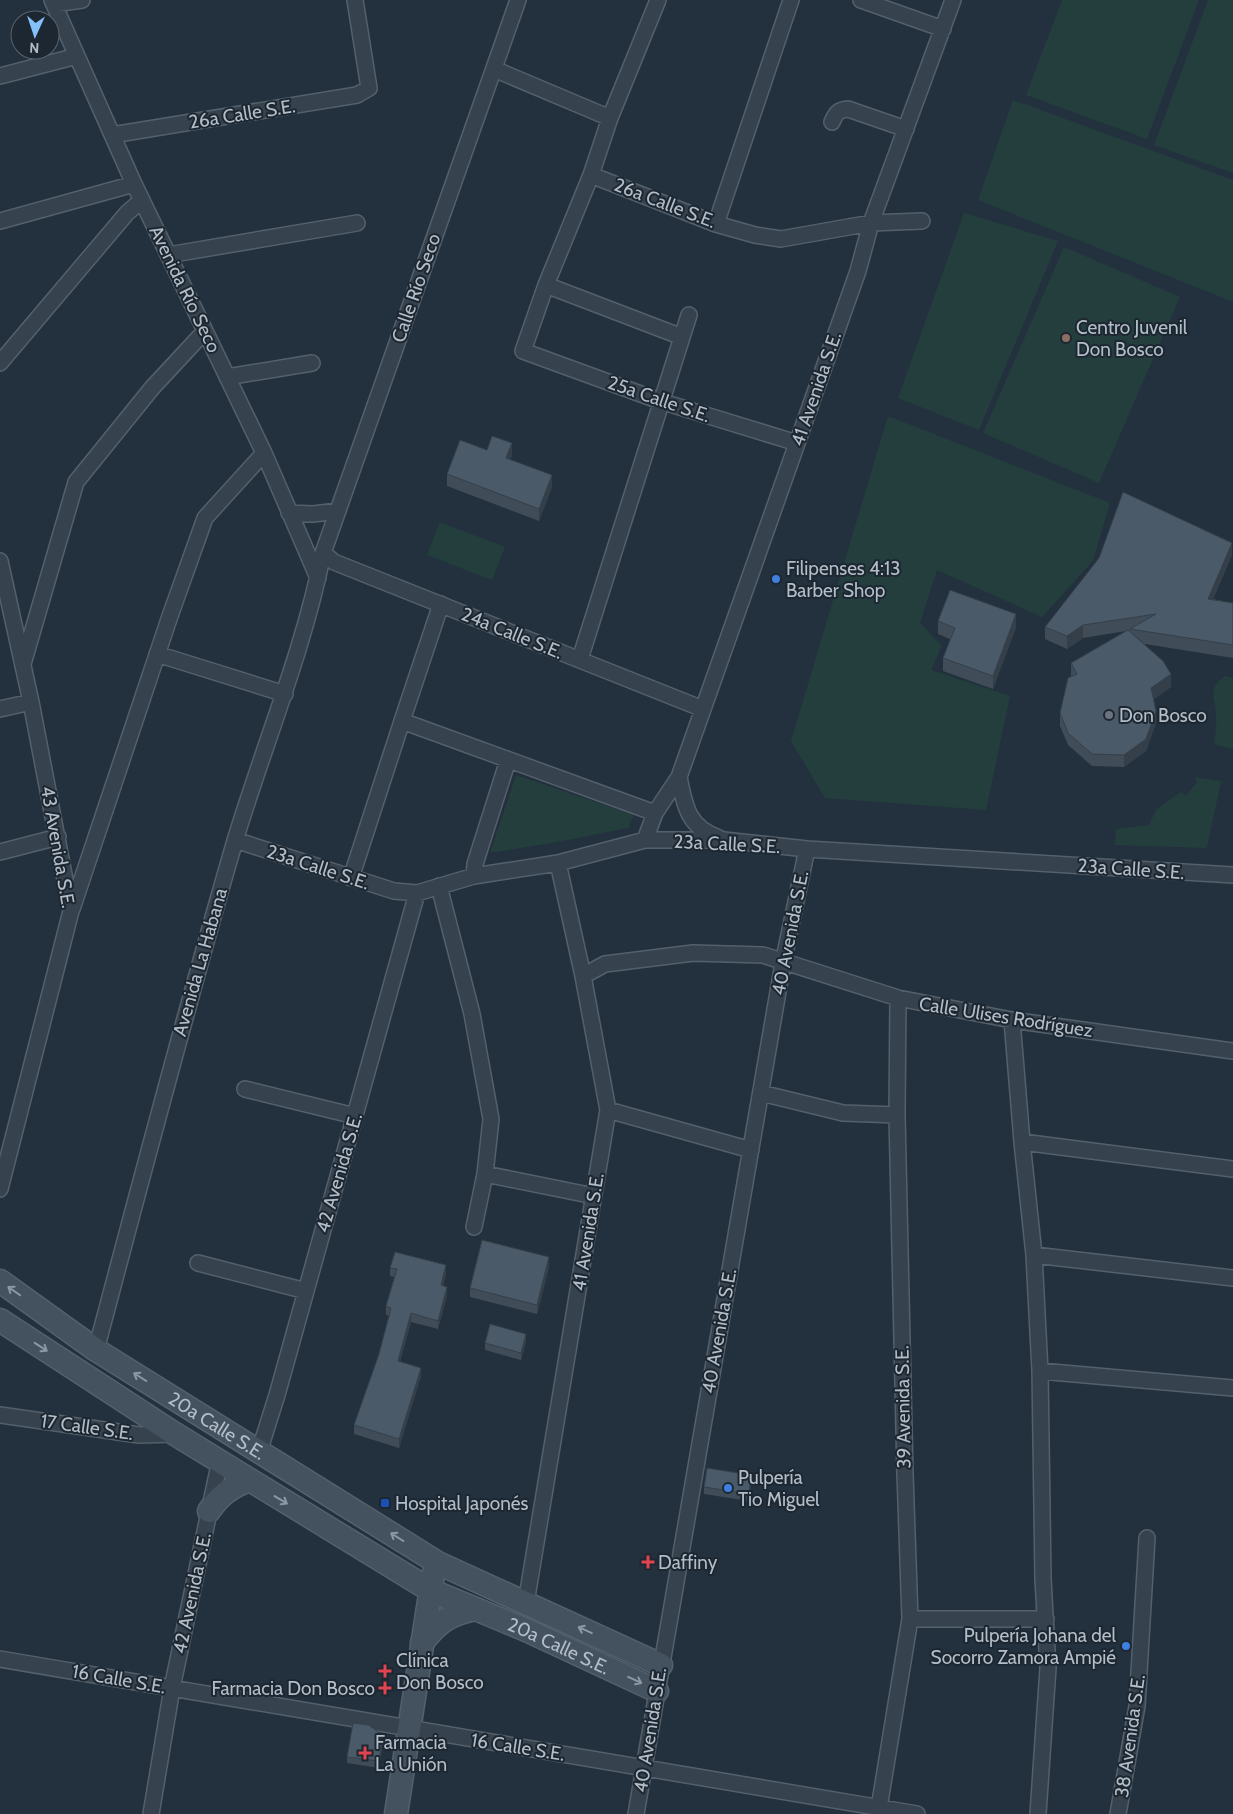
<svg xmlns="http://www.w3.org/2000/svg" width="1233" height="1814" viewBox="0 0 1233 1814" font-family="Cabin,sans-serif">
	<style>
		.green { fill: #243e3e }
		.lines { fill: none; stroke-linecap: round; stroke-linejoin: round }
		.street-casing { stroke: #54606b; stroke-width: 18 }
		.secondary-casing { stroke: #54606b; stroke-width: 25 }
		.street { stroke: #36424d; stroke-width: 15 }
		.secondary { stroke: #445260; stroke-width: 22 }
		.wall { fill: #404d59 }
		.shaded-wall { fill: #343f49 }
		.building { fill: #4b5a68; stroke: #343f49 }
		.oneway { stroke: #8c98a4 }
		.education-dot { fill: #8d6e63; stroke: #1c2732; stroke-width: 2 }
		.shop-dot { fill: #3f7fe0; stroke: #1c2732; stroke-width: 2 }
		.worship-dot { fill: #6b7280; stroke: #1c2732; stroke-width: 2 }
		.transit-dot { fill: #1a4fb4; stroke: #1c2732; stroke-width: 2 }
		.health-dot { fill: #e0444e; stroke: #1c2732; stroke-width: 2 }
		.labels { text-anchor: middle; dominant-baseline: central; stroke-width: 4; stroke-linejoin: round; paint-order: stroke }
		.street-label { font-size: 19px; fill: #b2bdc8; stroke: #1c2732 }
		.poi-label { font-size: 19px; fill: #b2bdc8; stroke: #1c2732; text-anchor: start }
	</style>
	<rect width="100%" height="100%" fill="#22313d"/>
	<path class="green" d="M1062,0h137l-52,139 -121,-44z
		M1208,0h25v173l-79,-28z
		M1013,100l220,80v122l-255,-102z
		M964,213l94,28 -79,189 -81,-32z
		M1064,247l116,50 -81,186 -116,-50z
		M888,416l222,87 -17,58 -51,56 -105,-47 -17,53 22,23 -11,24 79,26 -24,114 -161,-12 -34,-57z
		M440,522l65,25 -13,33 -65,-25z
		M1225,676l8,2v71l-19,-5c1,-9 3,-19 2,-28 0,-19 -10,-26 9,-40z
		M516,775l118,40 -6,13 -76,15 -62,10z
		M1194,777l27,4 -14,67 -92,-3 1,-16 33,-4 7,-15 25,-18 5,4 11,-14z"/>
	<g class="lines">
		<g class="street-casing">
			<path id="street" d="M52,0l82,184 130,269 54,125
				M861,0l82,29
				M54,4l28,-4
				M494,69l116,49 -19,57 125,49 39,11 26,4 90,-16 51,-2
				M0,76l77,-20
				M610,118l48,-118
				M832,122c4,-9 6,-12 16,-13l58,20
				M112,135l245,-40 12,-7 -14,-88
				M591,175l-45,110 -23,66 137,50 137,42
				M0,221l134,-37
				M716,224l75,-224
				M168,255l189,-32
				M546,285l136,52
				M0,363l127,-150 15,-13
				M227,377l85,-14
				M289,513l24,1 25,-3
				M323,553l11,9 369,147
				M0,561l31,141 40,209 -71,278
				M157,654l128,40
				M580,659l109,-344
				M23,664l53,-182 76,-94 53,-57
				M0,709l31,-7
				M402,721l253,92
				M679,777c6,30 9,50 40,61
				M235,840l159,51 23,2 57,-17 84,-13 87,-23h79l83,9 426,26
				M645,840l10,-27 24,-36 179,-506 13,-48 82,-223
				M0,852l58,-15
				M474,876l1,-12 33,-104
				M351,878l51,-157 39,-117
				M439,886l33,128 19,105 -6,55 -11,53
				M72,909l98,-293 35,-98 59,-65
				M583,976l22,-12 88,-11 70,2 135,43 114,22 221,31
				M1012,1020l10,122 12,113 6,116 3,208 5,89 -10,146
				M245,1089l110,27
				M761,1093l82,20 54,2
				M608,1110l143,40
				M1022,1142l211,27
				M485,1174l109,22
				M1034,1255l199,23
				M198,1263l108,28
				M96,1350c45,-169 89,-338 138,-506 29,-97 69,-191 89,-291l195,-553
				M1040,1371l193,17
				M0,1415l139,20 36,-1
				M259,1452l18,-57 140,-502
				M526,1603l82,-493 -25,-134 -25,-113
				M910,1619h136
				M0,1659l917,155
				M151,1814l21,-126 48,-228
				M636,1814l147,-851 24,-114
				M878,1814l32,-195 -5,-145 -8,-359 1,-117
				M1118,1814l19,-108 10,-168"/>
		</g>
		<g class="secondary-casing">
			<g id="secondary">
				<path id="s1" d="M0,1281l96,69 342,213 223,102"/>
				<path id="s2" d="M0,1320l175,114 255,156 96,40 131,61"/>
				<path d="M209,1511c11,-16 22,-24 40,-31"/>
				<path d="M422,1643c16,-21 28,-29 54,-34"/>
				<path d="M396,1814l37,-239"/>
			</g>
		</g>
		<use href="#street" class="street"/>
		<use href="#secondary" class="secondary"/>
	</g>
	<path class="wall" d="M487,450l25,6 -2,3 42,28 -13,34 -92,-35v-12z
		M1232,555l-19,44 20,4v55l-88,-14 26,43 -17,12 2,24 -10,28 -22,16 -32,-1 -24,-21 -8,-19v-13l11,-36v-14l55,-32 -43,7 -16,11 -22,-10v-12z
		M938,621l78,6 -23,62 -50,-18v-13l7,-19 -12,-5z
		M549,1267l-12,47 -67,-17v-9z
		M390,1268l56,6 -3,12 4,10 -9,33 -27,-7 -11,39 21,15 -22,72 -45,-14v-9l25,-71 10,-38 -3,-1v-9l8,-29 -4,-1z
		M526,1341l-5,19 -36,-10v-7z
		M751,1482l-2,19 -45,-7v-7z
		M383,1742l-4,26 -32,-5v-6z"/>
	<path class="shaded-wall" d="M512,443v13l-6,14v-12z
		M552,475v12l-13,34v-12z
		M1232,543v12l-24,56v-12z
		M1016,614v13l-23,62v-13z
		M1083,625v13l-16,11v-13z
		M1171,674v13l-20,14v-13z
		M1156,711v12l-10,28 -22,16v-12z
		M549,1257v10l-12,47v-9z
		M446,1265v9l-5,20v-9z
		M447,1287v9l-9,33v-8z
		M411,1313v9l-13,47v-8z
		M526,1334v7l-5,19v-7z
		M421,1368v8l-22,72v-9z
		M751,1475v7l-2,19v-7z
		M383,1736v6l-4,26v-7z"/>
	<path class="building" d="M492,436l20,7 -6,15 46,17 -13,34 -92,-35 13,-34 27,10z
		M1123,492l109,51 -24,56 25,4v42l-103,-16 26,-15 -73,11 -16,11 -22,-9 54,-69z
		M950,590l66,24 -23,62 -50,-18 12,-30 -17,-7z
		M1128,630l35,31 8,13 -20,14 5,23 -10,28 -22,16 -32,-1 -24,-21 -8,-20 8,-35 9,-4 -6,-11z
		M482,1240l67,17 -12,48 -67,-17z
		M395,1252l51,13 -5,20 6,2 -9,34 -27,-8 -13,48 23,7 -22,71 -45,-14 25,-71 12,-46 -5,-2 11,-37 -7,-1z
		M490,1324l36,10 -5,19 -36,-10z
		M707,1468l44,7 -2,19 -45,-7z
		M353,1723l16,2 14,11 -4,25 -32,-4z"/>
	<defs><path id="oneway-shaft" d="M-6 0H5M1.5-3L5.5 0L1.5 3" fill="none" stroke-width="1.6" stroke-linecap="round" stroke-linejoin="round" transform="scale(1.25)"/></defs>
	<g class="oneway">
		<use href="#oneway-shaft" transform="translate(14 1291) rotate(-145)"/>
		<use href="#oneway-shaft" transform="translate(41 1347) rotate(33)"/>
		<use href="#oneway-shaft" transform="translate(140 1377) rotate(-148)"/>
		<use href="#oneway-shaft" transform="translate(281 1500) rotate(31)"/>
		<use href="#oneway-shaft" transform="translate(397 1537) rotate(-148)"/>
		<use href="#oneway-shaft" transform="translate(585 1630) rotate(-156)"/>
		<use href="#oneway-shaft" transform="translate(635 1680) rotate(25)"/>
	</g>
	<circle class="education-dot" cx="1066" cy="338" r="5"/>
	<g class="shop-dot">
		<circle cx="776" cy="579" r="5"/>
		<circle cx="728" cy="1488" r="5"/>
		<circle cx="1126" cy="1646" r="5"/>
	</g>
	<circle class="worship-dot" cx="1109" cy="715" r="5"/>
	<rect class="transit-dot" x="380" y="1498" width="10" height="10" rx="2.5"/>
	<g class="health-dot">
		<path d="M645.5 1554.5h5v5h5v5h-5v5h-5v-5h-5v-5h5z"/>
		<path d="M382.5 1663.5h5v5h5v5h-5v5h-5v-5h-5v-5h5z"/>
		<path d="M382.5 1680.5h5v5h5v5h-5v5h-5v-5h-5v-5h5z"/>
		<path d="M362.5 1745.5h5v5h5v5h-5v5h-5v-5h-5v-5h5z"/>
	</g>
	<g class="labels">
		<g class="street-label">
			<text transform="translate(242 114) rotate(-9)">26a Calle S.E.</text>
			<text transform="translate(665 203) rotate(21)">26a Calle S.E.</text>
			<text transform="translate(416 288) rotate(-71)">Calle Río Seco</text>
			<text transform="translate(185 289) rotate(64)">Avenida Río Seco</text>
			<text transform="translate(816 389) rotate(-71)">41 Avenida S.E.</text>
			<text transform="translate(659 399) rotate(19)">25a Calle S.E.</text>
			<text transform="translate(512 633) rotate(22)">24a Calle S.E.</text>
			<text transform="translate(727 844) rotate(3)">23a Calle S.E.</text>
			<text transform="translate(58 847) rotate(80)">43 Avenida S.E.</text>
			<text transform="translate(318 867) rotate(18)">23a Calle S.E.</text>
			<text transform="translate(1131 869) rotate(4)">23a Calle S.E.</text>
			<text transform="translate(790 933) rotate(-79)">40 Avenida S.E.</text>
			<text transform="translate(200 962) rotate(-74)">Avenida La Habana</text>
			<text transform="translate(1006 1017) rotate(9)">Calle Ulises Rodríguez</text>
			<text transform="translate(339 1173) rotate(-74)">42 Avenida S.E.</text>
			<text transform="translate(588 1232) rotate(-81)">41 Avenida S.E.</text>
			<text transform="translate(719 1331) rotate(-80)">40 Avenida S.E.</text>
			<text transform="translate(903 1407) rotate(-91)">39 Avenida S.E.</text>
			<text stroke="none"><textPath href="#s1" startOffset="261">20a Calle S.E.</textPath></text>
			<text transform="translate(87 1427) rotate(8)">17 Calle S.E.</text>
			<text transform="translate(192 1593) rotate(-78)">42 Avenida S.E.</text>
			<text stroke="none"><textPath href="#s2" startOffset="648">20a Calle S.E.</textPath></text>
			<text transform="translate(119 1679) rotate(10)">16 Calle S.E.</text>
			<text transform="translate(650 1730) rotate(-81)">40 Avenida S.E.</text>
			<text transform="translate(1130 1736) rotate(-82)">38 Avenida S.E.</text>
			<text transform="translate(518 1747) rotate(9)">16 Calle S.E.</text>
		</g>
		<g class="poi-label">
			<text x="1076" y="327">Centro Juvenil<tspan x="1076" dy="22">Don Bosco</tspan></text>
			<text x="786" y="568">Filipenses 4:13<tspan x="786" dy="22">Barber Shop</tspan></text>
			<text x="1119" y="715">Don Bosco</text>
			<text x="738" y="1477">Pulpería<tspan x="738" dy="22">Tio Miguel</tspan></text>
			<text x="395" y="1503">Hospital Japonés</text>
			<text x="658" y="1562">Daffiny</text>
			<text x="1116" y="1635" text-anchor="end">Pulpería Johana del<tspan x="1116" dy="22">Socorro Zamora Ampié</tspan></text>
			<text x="396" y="1660">Clínica<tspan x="396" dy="22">Don Bosco</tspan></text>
			<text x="375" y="1688" text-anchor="end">Farmacia Don Bosco</text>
			<text x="375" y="1742">Farmacia<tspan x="375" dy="22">La Unión</tspan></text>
		</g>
	</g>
	<g transform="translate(35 35) rotate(183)"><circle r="24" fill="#1c2732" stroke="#58636e"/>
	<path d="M0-4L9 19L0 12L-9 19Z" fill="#85c0fa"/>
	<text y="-8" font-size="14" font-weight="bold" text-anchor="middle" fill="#b2bdc8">N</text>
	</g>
</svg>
